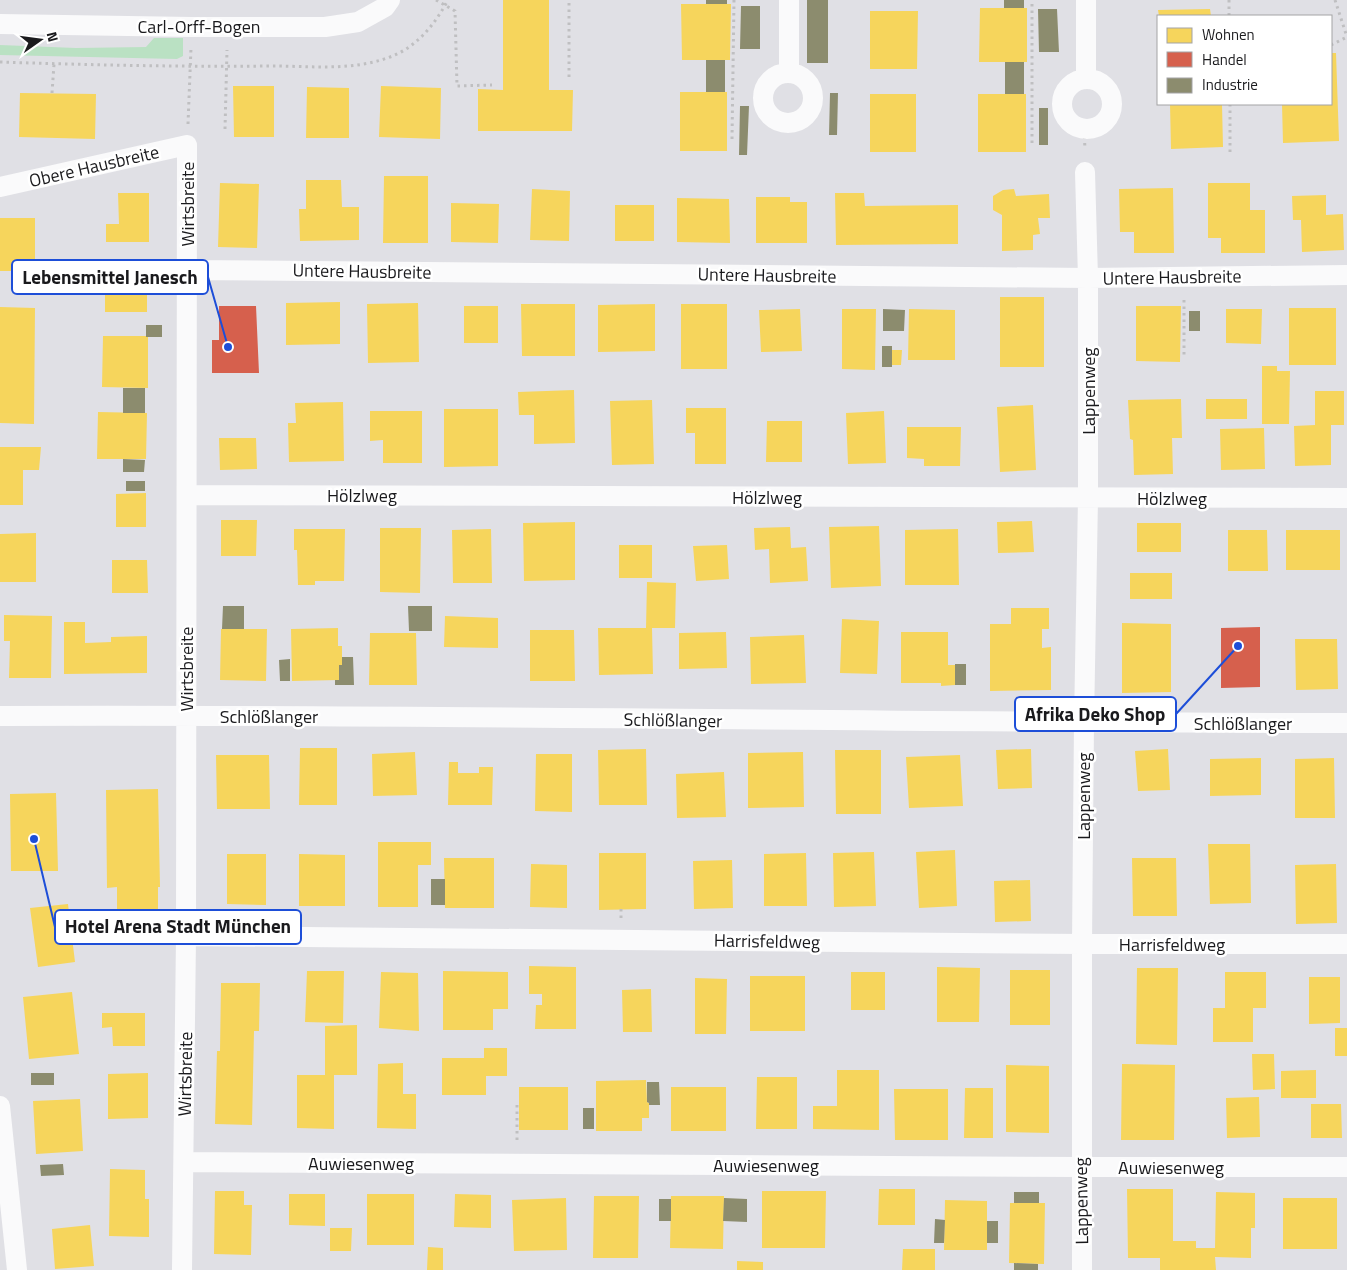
<svg xmlns="http://www.w3.org/2000/svg" width="1347" height="1270" viewBox="0 0 1347 1270" font-family="'Titillium Web',sans-serif">
	<style>
		.green { fill: #bae1c3 }
		.homes { fill: #f6d55c }
		.shops { fill: #d6604d }
		.industry { fill: #8c8c6e }
		.lines { fill: none; stroke-linecap: round; stroke-linejoin: round }
		.path { stroke: #bfbfc1; stroke-width: 3; stroke-dasharray: 2.5 4; stroke-linecap: butt }
		.minor { stroke: #fafafb; stroke-width: 20 }
		.labels { text-anchor: middle; dominant-baseline: central; stroke-width: 5; stroke-linejoin: round; paint-order: stroke }
		.street-label { font-size: 18px; fill: #1a1a1d; stroke: #fff }
		.leader { fill: none; stroke: #1d4ed8; stroke-width: 2 }
		.callout-dot { fill: #1d4ed8; stroke: #fff; stroke-width: 2 }
		.callout { fill: #fff; stroke: #1d4ed8; stroke-width: 2 }
		.callout-label { font-size: 19px; text-anchor: middle; font-weight: bold; fill: #1a1a1d }
	</style>
	<rect width="100%" height="100%" fill="#e0e0e5"/>
	<path class="green" d="M154,38h29v18l-6,3 -177,-4v-10l76,3 70,-1z"/>
	<path class="homes" d="M503,0h46v90h24l-1,41h-94v-42l25,1z
		M681,4h50l-1,56h-48z
		M980,8h47v54h-48z
		M1210,9l1,7h-52l-1,-6z
		M870,11h48l-1,58h-47z
		M1331,53h5l3,88 -56,2 -1,-39h49z
		M233,86h41v51h-40z
		M381,86l60,2 -1,51 -61,-2z
		M307,87l42,1v50h-43z
		M680,92h47v59h-47z
		M20,93l76,1 -1,45 -76,-2z
		M870,94h46v58h-46z
		M978,94h48v58h-48z
		M1170,104h52l1,43 -52,2z
		M384,176h44v67h-45z
		M306,180h35l1,27h17v33l-59,1 -1,-32h7z
		M220,183l39,1 -2,64 -39,-1z
		M1208,183h42v27h15v43h-44v-15h-13z
		M1173,188l1,65h-40v-21h-14l-1,-43z
		M532,189l38,2 -1,50 -39,-1z
		M1014,189l2,7 33,-2 1,24h-12l2,16 -7,1v15l-31,1v-36l-9,-5v-14l10,-6z
		M118,193h31v49h-43v-18h13z
		M835,193h29l1,13 93,-1v39l-122,1z
		M1326,195v20l17,-1 1,36 -42,2 -1,-32h-8l-1,-24z
		M756,197h34v5h17v41h-51z
		M677,198l52,1 1,44 -53,-1z
		M451,203l48,1 -1,39 -47,-1z
		M615,205h39v36h-39z
		M0,218h35v53h-35z
		M114,265h33v47h-42v-17h9z
		M1000,297h44v70h-44z
		M340,302v42l-54,1v-42z
		M418,303l1,59 -51,1 -1,-59z
		M521,304h54v52h-53z
		M655,304v47l-57,1v-47z
		M681,304h46v65h-46z
		M464,306h34v37h-34z
		M1136,306h45l-1,56 -44,-1z
		M0,307l35,1 -1,116 -34,-1z
		M1289,308h47v57h-47z
		M800,309l2,42 -41,1 -2,-42z
		M842,309h34l-1,61 -33,-1z
		M909,309l46,1v50h-47z
		M1226,309h36l-1,35 -35,-1z
		M103,336h45v52l-46,-1z
		M892,350h10l-1,15h-9z
		M1262,366h15v5h13l-1,53h-27z
		M574,390l1,53 -41,1v-29h-15l-1,-23z
		M1315,391h29v34h-13v40l-36,1 -1,-40 21,-1z
		M1181,399l1,39h-10l1,36 -39,1 -1,-35 -3,-1 -2,-39z
		M1206,399h41v20h-41z
		M652,400l2,64 -42,1 -2,-64z
		M343,402l1,59 -55,1 -1,-39h8l-1,-20z
		M1033,405l3,65 -36,2 -3,-65z
		M686,408h40v56h-31v-31h-9z
		M444,409h54v57l-54,1z
		M370,411h52v52h-39v-23l-13,1z
		M884,411l2,52 -38,1 -2,-51z
		M98,412l49,1 -1,46h-49z
		M767,421h35v41h-36z
		M907,427h54l-1,39h-36v-7l-17,-1z
		M1264,428l1,41 -44,1 -1,-41z
		M219,438h37l1,31 -37,1z
		M0,447h41l-2,23h-16v35h-23z
		M146,493v34h-30v-33z
		M221,520h36l-1,36h-35z
		M1032,521l2,31 -36,1 -1,-31z
		M575,522v58l-51,1 -1,-58z
		M1137,523h44v29h-44z
		M879,526l2,60 -50,2 -2,-61z
		M790,527l1,21 15,-1 2,34 -38,2 -1,-34 -14,1 -1,-22z
		M380,528h41l-1,65 -40,-1z
		M294,529h51l-1,52h-29v4h-17l-1,-35h-3z
		M491,529l1,54h-39l-1,-53z
		M958,529l1,56h-54v-55z
		M1228,530h39l1,41h-40z
		M1286,530h54v40h-54z
		M36,533v49h-36v-48z
		M619,545h33v33h-33z
		M727,545l2,34 -33,2 -3,-35z
		M112,560h35l1,33h-36z
		M1130,573h42v26h-42z
		M647,582l29,1 -1,45h-23l1,46 -54,1 -1,-47h48z
		M1011,608h38v21h-7v19l9,-1v43l-61,1v-67h21z
		M4,615l48,1 -1,62h-42l1,-37h-6z
		M445,616l53,2v30l-54,-1z
		M842,619l37,2 -2,53 -37,-1z
		M64,622h21v21l26,-1v-5l36,-1v37l-83,1z
		M1122,623l49,1v68l-49,1z
		M338,628v18h4v19h-3v15l-47,1 -1,-52z
		M221,629h46l-1,52 -46,-1z
		M530,630h44l1,51h-45z
		M726,632l1,36 -48,1v-36z
		M901,632h47v33h7v20l-14,1v-3h-40z
		M370,633h46l1,52h-48z
		M804,635l2,48 -55,1 -1,-47z
		M1295,639h42l1,50 -42,1z
		M300,748h37v57h-38z
		M646,749l1,56h-48l-1,-55z
		M1031,749l1,39 -34,1 -2,-39z
		M1168,749l2,41 -32,1 -3,-40z
		M835,750h46v64h-45z
		M415,752l2,43 -44,1 -1,-42z
		M803,752l1,55 -56,1v-55z
		M536,754h36v58l-37,-1z
		M216,755h53l1,54h-53z
		M960,755l3,51 -54,2 -3,-51z
		M1261,758v37l-51,1v-37z
		M1334,758l1,60h-40v-59z
		M449,762h9v11h21v-6h14l-1,38h-44z
		M724,772l2,45 -49,1 -1,-44z
		M158,789l2,98h-2v49h-41v-49l-10,1 -1,-98z
		M56,793l2,78h-47l-1,-77z
		M378,842h53v23h-13v42h-40z
		M1208,844h42l1,59 -41,1z
		M955,850l2,56 -38,2 -3,-56z
		M874,852l2,54 -42,1 -1,-54z
		M599,853h47v56l-47,1z
		M806,853l1,53h-43v-52z
		M227,854h39v51l-39,-1z
		M299,854l46,1v51h-46z
		M444,858h50v50h-49z
		M1132,858h44l1,58h-44z
		M732,860l1,48 -39,1 -1,-48z
		M531,864l36,1v43l-37,-1z
		M1336,864l1,59 -41,1 -1,-59z
		M1030,880l1,41 -36,1 -1,-41z
		M68,904l7,58 -37,5 -8,-59z
		M529,966l47,1v62h-41l1,-24h6v-11h-13z
		M937,967l43,1 -1,54h-42z
		M1137,968h41l-1,77 -41,-1z
		M1010,970h40v55h-40z
		M307,971h37l-1,52 -38,-1z
		M443,971l65,1v37h-15v21h-50z
		M381,972l37,1 1,58 -40,-3z
		M851,972h34v38h-34z
		M1225,972h41v36h-13v34h-40v-34h12z
		M750,976h55v55h-55z
		M1309,977h31v46l-31,1z
		M695,978l32,1 -1,55h-31z
		M221,983h39l-1,48h-5l-2,94 -37,-1 2,-73h3z
		M651,989l1,43h-29l-1,-42z
		M72,992l7,62 -50,5 -6,-62z
		M102,1013h43v33h-32l-1,-19 -10,1z
		M357,1025v50h-23v54l-37,-1v-53h28v-49z
		M1335,1028h12v28h-12z
		M484,1048h23v28h-21v19h-44v-37h42z
		M1252,1054h22l1,35 -22,1z
		M403,1063v31h13v35l-39,-1 1,-64z
		M1122,1064l53,1 -1,75h-53z
		M1006,1065l43,1v67l-43,-1z
		M837,1070h42v60l-66,-1v-23h24z
		M1316,1070v28h-35v-27z
		M148,1073v45l-40,1v-45z
		M757,1077h40v52h-41z
		M646,1080l1,22 2,1v15h-7v13h-46v-50z
		M519,1087h49v43h-49z
		M671,1087h55v44h-55z
		M965,1088h28v50h-29z
		M894,1089h54v51h-53z
		M1259,1097l1,40 -33,1 -1,-40z
		M80,1099l3,52 -47,3 -3,-53z
		M1311,1104h30l1,34h-31z
		M110,1169l35,1v29h4v38l-40,-1z
		M879,1189h36v36h-37z
		M1127,1189h46v52h23v7h19l1,-56 39,1v35h-4v30l-36,-1 1,13h-56v-12h-32z
		M215,1191h29v14h8l-1,50 -37,-1z
		M762,1191h64l-1,57h-63z
		M289,1194h36v32l-36,-1z
		M367,1194h47v51h-47z
		M455,1194l36,1v33l-37,-1z
		M594,1196h45l-1,62h-45z
		M671,1196h53l-1,53 -53,-1z
		M566,1198l1,52 -53,1 -2,-51z
		M1283,1198h54v51h-54z
		M945,1200l42,1v49h-43z
		M1010,1203h35l-1,61 -35,-1z
		M90,1225l4,41 -39,3 -3,-40z
		M330,1228h22l-1,23h-21z
		M428,1247l15,1v22h-16z
		M903,1249h32v21h-33z
		M737,1261l26,1v8h-26z"/>
	<path class="shops" d="M219,306h37l3,67h-47v-33h7z
		M1260,627v60l-39,1v-60z"/>
	<path class="industry" d="M706,0h21v4h-21z
		M807,0h21v63h-21z
		M1004,0h20v8h-20z
		M741,6h19v43h-20z
		M1038,9h19l2,43h-20z
		M706,60h19v32h-19z
		M1005,62h19v32h-19z
		M830,93h8l-1,42h-8z
		M740,106h9l-2,49h-8z
		M1039,108h9v37h-9z
		M883,309l22,1 -1,21h-21z
		M1189,311h11v20h-11z
		M146,325h16v12h-16z
		M882,346h10v21h-10z
		M123,388h22v25h-22z
		M123,459l22,1 -1,12h-21z
		M126,481h19v10h-19z
		M223,606h21v23h-22z
		M408,606h24v25h-23z
		M342,657h11l1,28h-19v-5h4v-15h3z
		M290,659v22h-10l-1,-21z
		M955,664h11v21h-11z
		M431,879h14v26h-14z
		M31,1073h23v12h-23z
		M647,1082h12l1,23h-11v-2l-2,-1z
		M583,1108h11v21h-11z
		M63,1164l1,11 -23,1 -1,-11z
		M1014,1192h25v11h-25z
		M724,1198l23,1v23l-24,-1z
		M659,1199h12v22h-12z
		M935,1219l10,1 -1,23h-10z
		M987,1221h11v22h-11z
		M1014,1263l24,1v6h-24z"/>
	<g class="lines">
		<path class="path" d="M436,0l19,11 2,75 35,-1
			M1229,0v16
			M1335,0l12,37
			M1331,45l16,-8
			M0,62c91,3 182,5 273,4 37,0 78,5 114,-8 28,-9 47,-32 61,-58
			M569,77v-77
			M52,93l2,-29
			M1230,104v49
			M188,124l3,-76
			M225,129l2,-79
			M1084,130l1,19
			M732,139l2,-139
			M1032,143v-143
			M1184,300v57
			M621,909v10
			M517,1140v-39"/>
		<path class="minor" d="M789,0v73
			M0,24l192,3h133l33,-5 27,-15 5,-7
			M763 98a25 25 0 1 1 50 0a25 25 0 1 1-50 0Z
			M1062 104a25 25 0 1 1 50 0a25 25 0 1 1-50 0Z
			M1086,79v-79
			M0,187l187,-42 -1,791 -4,334
			M187,270l901,8 259,-3
			M187,495l1160,3
			M0,716c449,-2 898,7 1347,7
			M186,936l896,8h265
			M0,1106l17,164
			M184,1162l897,5h266
			M1082,1270v-326l2,-221 4,-225v-220l-3,-106"/>
	</g>
	<g class="labels">
		<g class="street-label">
			<text x="199" y="26">Carl-Orff-Bogen</text>
			<text transform="translate(94 166) rotate(-13)">Obere Hausbreite</text>
			<text transform="translate(187 204) rotate(-90)">Wirtsbreite</text>
			<text transform="translate(362 271) rotate(1)">Untere Hausbreite</text>
			<text transform="translate(767 275) rotate(1)">Untere Hausbreite</text>
			<text transform="translate(1172 277) rotate(-1)">Untere Hausbreite</text>
			<text transform="translate(1088 391) rotate(-90)">Lappenweg</text>
			<text x="362" y="495">Hölzlweg</text>
			<text x="767" y="497">Hölzlweg</text>
			<text x="1172" y="498">Hölzlweg</text>
			<text transform="translate(186 669) rotate(-90)">Wirtsbreite</text>
			<text x="269" y="716">Schlößlanger</text>
			<text transform="translate(673 720) rotate(1)">Schlößlanger</text>
			<text x="1243" y="723">Schlößlanger</text>
			<text transform="translate(1083 796) rotate(-90)">Lappenweg</text>
			<text transform="translate(767 941) rotate(1)">Harrisfeldweg</text>
			<text x="1172" y="944">Harrisfeldweg</text>
			<text transform="translate(185 1074) rotate(-89)">Wirtsbreite</text>
			<text x="361" y="1163">Auwiesenweg</text>
			<text x="766" y="1165">Auwiesenweg</text>
			<text x="1171" y="1167">Auwiesenweg</text>
			<text transform="translate(1081 1201) rotate(-91)">Lappenweg</text>
		</g>
	</g>
	<path class="leader" d="M228 347L208 277M1238 646L1176 714M34 839L55 927"/>
	<g class="callout-dot">
		<circle cx="228" cy="347" r="5"/>
		<circle cx="1238" cy="646" r="5"/>
		<circle cx="34" cy="839" r="5"/>
	</g>
	<g class="callout">
		<rect x="12" y="260" width="196" height="34" rx="5"/>
		<rect x="1015" y="697" width="161" height="34" rx="5"/>
		<rect x="55" y="910" width="246" height="34" rx="5"/>
	</g>
	<g class="callout-label">
		<text x="110" y="284">Lebensmittel Janesch</text>
		<text x="1095" y="721">Afrika Deko Shop</text>
		<text x="178" y="933">Hotel Arena Stadt München</text>
	</g>
	<rect x="1157" y="15" width="175" height="90" fill="#ffffff" stroke="#a3a3a5"/>
	<rect x="1167" y="28" width="25" height="15" fill="#f6d55c" stroke="#a3a3a5"/>
	<text x="1202" y="40" font-size="15" fill="#1a1a1d">Wohnen</text>
	<rect x="1167" y="52" width="25" height="15" fill="#d6604d" stroke="#a3a3a5"/>
	<text x="1202" y="65" font-size="15" fill="#1a1a1d">Handel</text>
	<rect x="1167" y="78" width="25" height="15" fill="#8c8c6e" stroke="#a3a3a5"/>
	<text x="1202" y="90" font-size="15" fill="#1a1a1d">Industrie</text>
	<g transform="translate(40 40) rotate(76)" stroke="#ffffff" stroke-width="4" paint-order="stroke">
	<path d="M0-4L9 19L0 12L-9 19Z" fill="#1a1a1d"/>
	<text y="-8" font-size="14" font-weight="bold" text-anchor="middle" fill="#1a1a1d">N</text>
	</g>
</svg>
